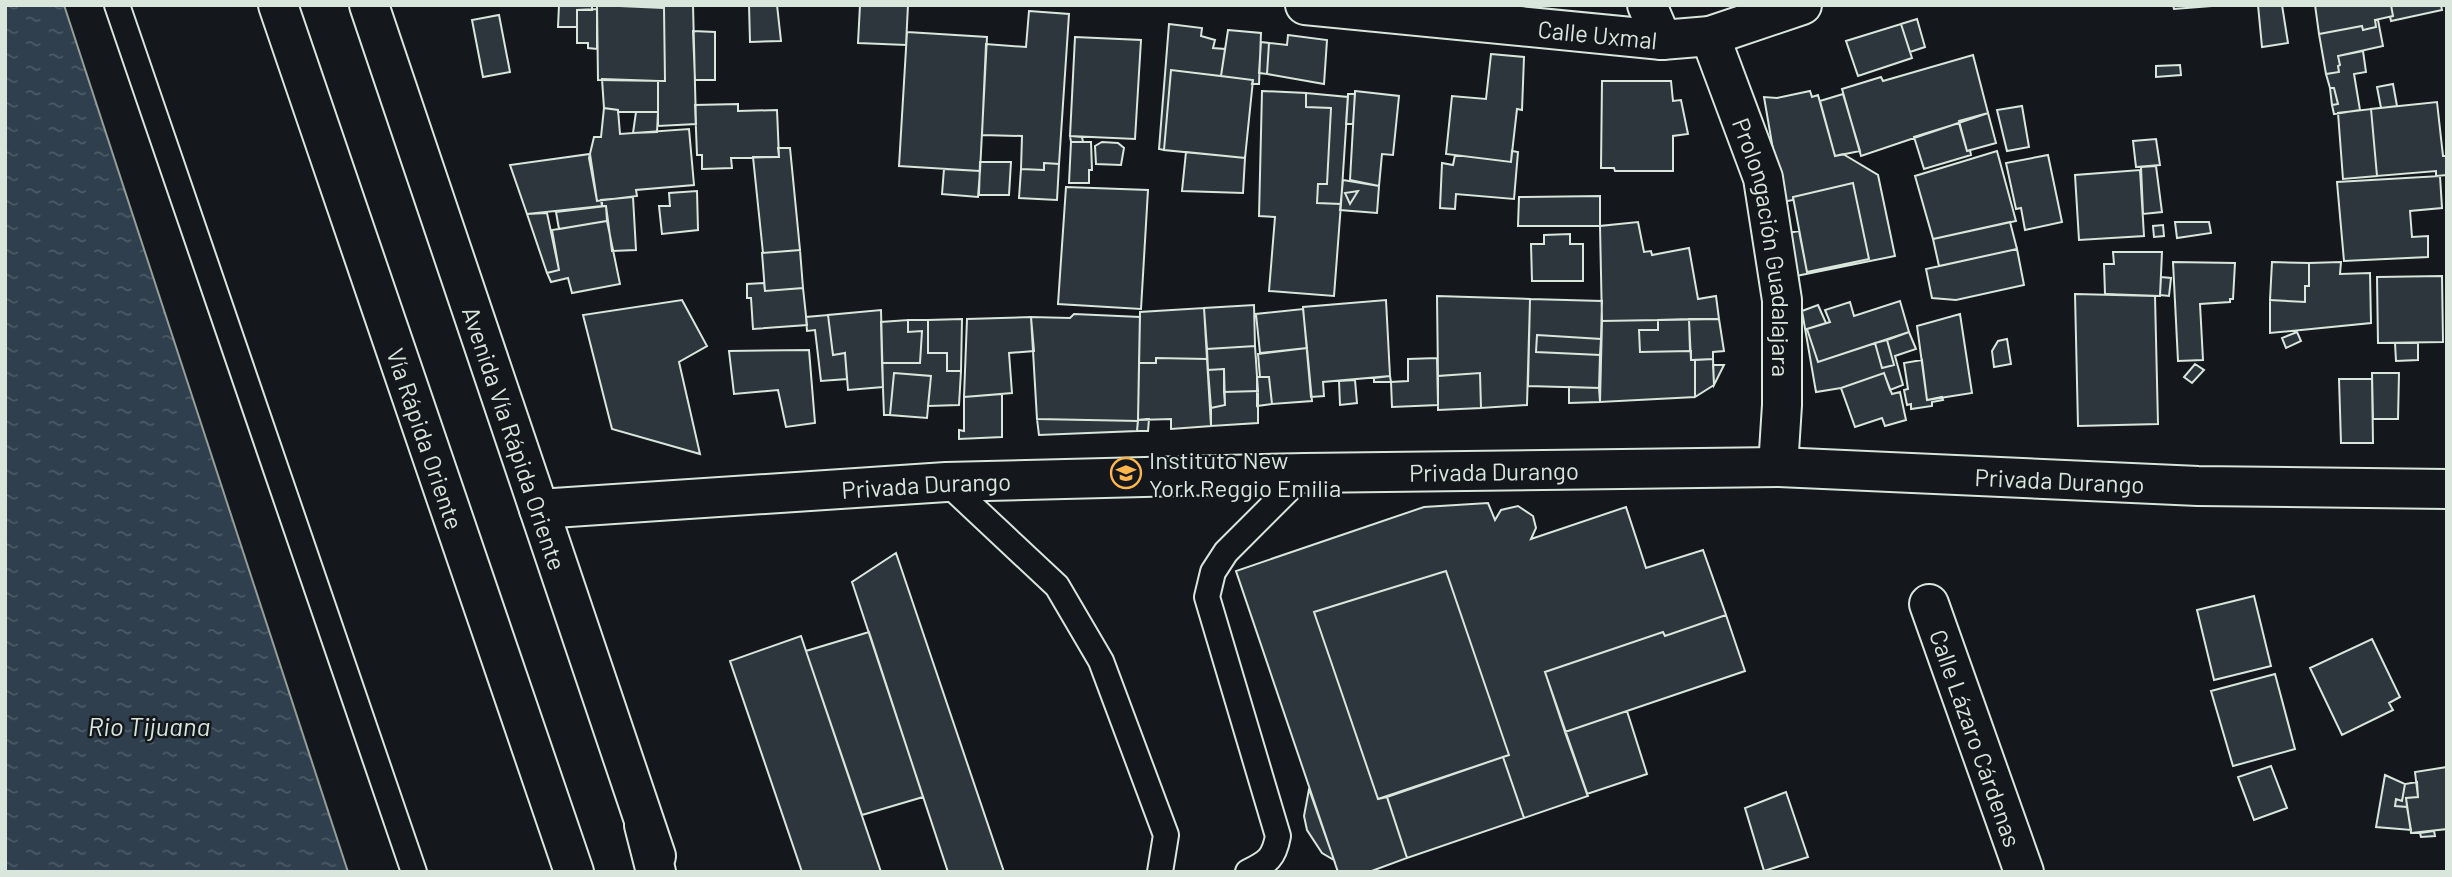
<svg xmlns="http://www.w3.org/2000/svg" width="2452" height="877" viewBox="0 0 2452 877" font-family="Barlow,sans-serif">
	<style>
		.water { fill: url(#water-ripples); stroke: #939e99; stroke-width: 2 }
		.building { fill: #2c363c; stroke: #d8e6dc; stroke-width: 2; fill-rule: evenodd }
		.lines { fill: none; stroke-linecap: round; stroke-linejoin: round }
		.service-casing { stroke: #d8e6dc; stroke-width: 28 }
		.minor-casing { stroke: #d8e6dc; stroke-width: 42 }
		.secondary-casing { stroke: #d8e6dc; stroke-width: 42 }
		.trunk-casing { stroke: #d8e6dc; stroke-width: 42 }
		.service { stroke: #14181c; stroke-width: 24 }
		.minor { stroke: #14181c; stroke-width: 38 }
		.secondary { stroke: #14181c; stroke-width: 38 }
		.trunk { stroke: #14181c; stroke-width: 38 }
		.labels { text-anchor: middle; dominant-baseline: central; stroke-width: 5; stroke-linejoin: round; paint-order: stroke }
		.street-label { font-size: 24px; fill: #d8e6dc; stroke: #14181c }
		.poi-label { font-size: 24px; fill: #d8e6dc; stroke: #14181c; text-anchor: start }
		.water-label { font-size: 26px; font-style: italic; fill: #d8e6dc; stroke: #14181c }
	</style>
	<defs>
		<pattern id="water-ripples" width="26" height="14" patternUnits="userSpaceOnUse" patternTransform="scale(1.75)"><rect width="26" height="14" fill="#2f3f4d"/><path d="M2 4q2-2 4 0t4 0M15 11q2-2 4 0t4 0" fill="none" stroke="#4c5b66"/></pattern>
	</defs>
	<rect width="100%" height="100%" fill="#14181c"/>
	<path class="water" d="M5,5h59l284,867h-343z"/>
	<path class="building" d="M559,5h33v5h-15v17h-19z
		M597,5l67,3 1,73 -67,-1z
		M656,5h37l3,119 -38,2v-45h7l-1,-73h-8z
		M749,5h28l4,36 -31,1z
		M860,5h48l-2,40 -48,-2z
		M2173,5h38v1l-37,3z
		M2258,5h24l6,38 -26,4z
		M2315,5h76l2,11 -18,4 1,7 -13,3 -1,-4 -43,8z
		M2391,5h50l1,5 -51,11 -1,-4 3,-1z
		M597,9v40l-9,-1v-5h-11v-33z
		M1029,11l40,3 -10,150 -15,-1v7l-23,-1 1,-33 -40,-1 4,-91 40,3z
		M499,15l11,57 -27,5 -11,-57z
		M1917,19l8,28 -15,5 -9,-28z
		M2375,20h3l5,26 -45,10 2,9 -2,1 1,6 -13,2 -7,-40 43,-8 1,4 13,-3z
		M1169,24l33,4 -1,8 14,4 -2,8 12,1 -4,27 -50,-6 -7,80 -5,-1z
		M1901,24l11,34 -54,18 -12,-35z
		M1228,30l33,3 -2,51h-7l1,-4 -32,-4z
		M693,31l22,1v48h-20z
		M907,32l80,5 -7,134 -81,-5z
		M1288,35l39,5 -3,44 -57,-10 2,-31 18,2z
		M1075,37l66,3 -6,99 -65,-3z
		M1261,42l8,1 -2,31 -8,-1z
		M2363,51l3,21 -12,2 6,36 -26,4 -2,-9 6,-1 -4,-16h-4l-4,-14 13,-2 -1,-6 2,-1 -2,-9z
		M1491,54l33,3 -2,53 -5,-1 -6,53 -65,-8 6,-58 34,3z
		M1973,55l15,58 -127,43 -19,-67 39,-12 2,4z
		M2180,65l1,10 -25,2v-11z
		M1171,70l82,10 -8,78 -81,-8z
		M602,79l56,2v31h-40v-2l-14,-2z
		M1602,81h69l2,20 8,-1 7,34 -15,2v35h-58l-1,-3h-13z
		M2393,84l4,22 -16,2 -4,-21z
		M2330,88h4l4,16 -6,1z
		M1262,91l44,2v14l25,1 -4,76h-9l-1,19 24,1 -7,92 -65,-5 6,-74 -16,-1z
		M1355,91l44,5 -6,59 -11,-1 -3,32 -29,-6z
		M1810,91l2,6 6,-2 17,61 8,-2 35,21 17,81 -99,20 -8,-43 11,-2 8,41 62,-13 -16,-76 -60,14v3l-11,2 -18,-105 13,1z
		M1306,93l42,4 -7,107 -24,-1 1,-19h9l4,-76 -25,-1z
		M1348,94h7l-2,30h-7z
		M1843,94l17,57 -25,5 -15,-55z
		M2437,102l6,54h4v19l-11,1v-5l-59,5 -6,-67z
		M738,104v7l39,-1 2,47 -48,1 1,10 -30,1v-14h-5l-2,-50z
		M2022,106l7,41 -22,4 -10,-41z
		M604,108l14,2 2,24 69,-5 5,56 -58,5 1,6 -40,5 -8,-43 5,-21h7z
		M2371,109l6,67 -34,3 -5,-66z
		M636,112h22l-1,20 -24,1z
		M1988,113l8,30 -29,8 -8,-30z
		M1959,123l8,28 3,-1 1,5 -47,14 -10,-32z
		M1070,136l12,1 1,5h-12z
		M2156,139l4,26 -24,2 -3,-26z
		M1071,142h20l1,28h-3v13h-20z
		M1102,142l16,1 6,5 -3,17 -25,-1 -1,-18z
		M778,148h12l10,102 -37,3 -10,-96h26z
		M1512,151l6,1 -4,47 -58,-5 -1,15 -15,-1 2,-45 11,2 2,-10 56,7z
		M1997,151l19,70 -83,18 -18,-63z
		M1186,152l59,6 -2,35 -61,-2z
		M590,154l7,47h5v5l-75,8 -17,-49z
		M2048,155l14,67 -37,8 -4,-22 -5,1 -10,-46z
		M980,162h31l-2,33h-30z
		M1044,163l15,1 -2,36 -38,-2 2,-29 23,1z
		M2156,166l6,46 -19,2 -2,-47z
		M944,169l36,2 -2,26 -36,-3z
		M2140,170l4,66 -65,4 -4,-65z
		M2440,176l2,32 -32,3 2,26 16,-1v21l-84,4 -7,-79z
		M1343,180l36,6 -2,27 -37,-3zM1358,191l-8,13 -5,-11z
		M1853,183l16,76 -62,13 -14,-75z
		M1066,187l82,3 -7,119 -83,-5z
		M697,191l1,39 -36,4 -3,-28h11l-1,-13z
		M1358,191l-8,13 -5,-11z
		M1600,196v30h-82l1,-29z
		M633,197l3,53 -24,1 -6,-45h-4l-1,-6z
		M606,206l1,15 -48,8 -3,-17z
		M547,213l12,57 -12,3 -20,-59z
		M607,221l13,63 -48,9 -4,-15 -17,4 -4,-9 12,-3 -7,-40z
		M1638,222l6,30 7,-1 1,4 37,-7 9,51 18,-3 3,23 -117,2 -2,-95z
		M2010,222l7,27 -78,17 -6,-27z
		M2175,222h34l2,11 -34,5z
		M2163,225l1,11 -10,1 -1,-11z
		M1570,234v10h13v37h-51l-1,-37h13v-9z
		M2017,249l7,36 -68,15 -24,-2 -6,-29z
		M800,250l3,38 -38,3 -3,-38z
		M2113,252h49l-2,44 -55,-2 -1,-30h10z
		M2173,262l62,1 -2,36h-3v3l-30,2 3,56 -25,1z
		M2272,262l37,1v23h-4v16l-35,-2z
		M2341,262l-1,12 30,-1 1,50 -101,10v-33l35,2v-16h4v-23z
		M2442,276l1,66 -65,1 -1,-66z
		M2161,277l10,1 -2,18 -9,-1z
		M764,283l1,8 38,-3 4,37 -54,4 -2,-31h-4v-14z
		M2075,294l80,2 3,128 -80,2z
		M1437,296l93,3 -3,106 -46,3 -1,-35 -42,3z
		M1530,299l72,2 -1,38 -64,-4 -1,17 64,3 -1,33 -71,-2z
		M682,300l25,46 -28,16 21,92 -88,-25 -29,-114z
		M1386,300l4,76 -67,6 1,14 -13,1 -8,-90z
		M1900,301l9,31 -91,30 -11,-33 23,-7 -5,-12 25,-8 4,14z
		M1254,305l1,41 -48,3 -3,-41z
		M1818,305l8,18 -19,6 11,33 57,-19 7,25 12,-3 -7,-25 22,-8 7,17 -21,7 8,29 -13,5 -6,-17 -43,15 -25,4 -14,-81z
		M1204,308l3,51 -51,-1v5h-17l1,-51z
		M1303,309l4,39 -47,5 -4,-39z
		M881,310l2,77 -35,3 -3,-37 -12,2 -5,-40z
		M1074,314l66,3 -2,104 -101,-2 -6,-102 39,1z
		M1960,314l12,79 -45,7 -10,-74z
		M828,315l5,40 12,-2 2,26 -26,2 -6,-51 -8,1 -1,-14z
		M1031,317l3,34 -25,2 3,40 -48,4 3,-78z
		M962,319l-1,52h-14v-18h-19v-33z
		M1689,319h30l5,32 -11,1v7l-22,1z
		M1689,319l1,32 -50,1 -1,-22h19v-10z
		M908,320v12l14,-1 -2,32h-38l-1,-41z
		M908,320h20v33h19v18h14l-2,34 -31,1 3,-30 -37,-3 -4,42h-6l-2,-52h38l2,-32 -14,1z
		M1658,320v10h-19l1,22 51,-1v9h4v37l-95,5 2,-81z
		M2297,332l4,9 -15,7 -4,-10z
		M1537,335l64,4 -1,16 -64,-3z
		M2007,339l4,25 -17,3 -2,-16 6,-10z
		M1887,340l7,25 -12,3 -7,-25z
		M2395,343h23v17l-22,1z
		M1255,346l3,45 -34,1v-23l-16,1 -1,-21z
		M1307,348l5,53 -40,3 -3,-27h-9l-2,-23z
		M809,350l6,73 -29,4 -8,-37 -44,4 -5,-43z
		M1156,358l51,1 4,67 -40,3v-10l-33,1 1,-57h17z
		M1437,358l1,47 -46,2 -1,-25 17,-1v-22z
		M1713,359l1,26 -19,12v-37z
		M1922,360l5,40 15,-3 1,3 -11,2v4l-21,3v-5l-4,1 -3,-15 4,-1 -4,-26z
		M2195,364l9,6 -12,13 -8,-6z
		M1713,365h11l-10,20z
		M1224,369l1,36 -14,3 -3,-38z
		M894,373l37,3 -4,42 -37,-3z
		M1480,373l1,35 -43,2v-34z
		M1884,373l8,21 8,-2 6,28 -21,6 -3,-8 -27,9 -14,-39z
		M2372,373h27l-1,46h-25z
		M1390,376l1,6h-17v-4z
		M1257,377h12l3,27 -15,2z
		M2339,379h33l1,64h-32z
		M1355,380l2,23 -17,2 -1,-24z
		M1569,387l30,1 1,14 -31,1z
		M1258,391v32l-47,3v-18l14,-3 -1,-13z
		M1002,394v43l-43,2v-9l5,1v-34z
		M1037,419l101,2 -1,10 -98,4z
		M1149,419l-1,12h-11l1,-11z
		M1488,503l7,17 6,-10 17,-4 15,10 3,12 -5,11 95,-32 20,61 57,-18 23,65 -61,21 -2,-4 -118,40 43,124 -64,22 -21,-61 6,-2 -63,-184 -132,41 64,187 9,-2 20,61 -38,14h-31l-102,-301 188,-64z
		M896,553l108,319h-56l-96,-290z
		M1446,571l63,184 -131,44 -64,-187z
		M2254,596l17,70 -57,14 -17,-70z
		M1726,615l19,56 -180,61 -20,-60 118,-40 2,4z
		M869,632l54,165 -61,18 -56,-164z
		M801,636l5,15 75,221h-79l-72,-211z
		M2372,639l28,58 -11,6 4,7 -51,25 -32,-67z
		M2275,674l20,75 -62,17 -22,-75z
		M1627,711l20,63 -60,20 -22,-62z
		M1503,757l21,61 -117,40 -20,-61z
		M2271,766l16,42 -33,12 -16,-43z
		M2447,767v62l-36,4 -5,-35 12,-1 -3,-25z
		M2385,775l20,9 -3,17 -6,-2 -1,7 12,1 4,23 -35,-3z
		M2417,782l1,15 -12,1 1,9 -12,-1 1,-7 6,2 3,-17z
		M1309,789l25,71 -12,-7 -15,-23 -3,-14z
		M1786,792l22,65 -44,14 -19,-63z
		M2434,831l1,5 -14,1 -1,-4z"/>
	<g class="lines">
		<g class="service-casing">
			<path id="service" d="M117,5l297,867
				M946,482l111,104 44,75 65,174 -6,37
				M1248,872c20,-10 26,-14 30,-36l-71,-239 6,-25 13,-20 79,-79"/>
		</g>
		<g class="minor-casing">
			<g id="minor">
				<path id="s1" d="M1305,5l357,35 48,-4 92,-31"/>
				<path d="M1647,5l15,35"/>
				<path id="s2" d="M1710,36l53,142 19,122v105l-4,62"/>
				<path id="s3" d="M539,509l407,-27 359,-9 473,-6 420,19 249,3"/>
				<path id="s4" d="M1929,604l95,268"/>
			</g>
		</g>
		<g class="secondary-casing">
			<g id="secondary">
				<path id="s5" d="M369,5l287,851"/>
			</g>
		</g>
		<g class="trunk-casing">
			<g id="trunk">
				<path id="s6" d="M278,5l296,867"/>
				<path d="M644,825l12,47"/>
			</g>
		</g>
		<use href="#service" class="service"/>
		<use href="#minor" class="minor"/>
		<use href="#secondary" class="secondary"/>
		<use href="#trunk" class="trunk"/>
	</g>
	<defs>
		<g id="school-ring" transform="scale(1.575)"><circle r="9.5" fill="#14181c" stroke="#ffb74d" stroke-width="1.5"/><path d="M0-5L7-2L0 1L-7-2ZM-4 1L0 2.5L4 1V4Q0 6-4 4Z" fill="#ffb74d"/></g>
	</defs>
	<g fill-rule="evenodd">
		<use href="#school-ring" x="1126" y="473"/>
	</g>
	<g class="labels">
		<g class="street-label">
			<text stroke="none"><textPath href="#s1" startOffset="294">Calle Uxmal</textPath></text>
			<text stroke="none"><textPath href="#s2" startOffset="220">Prolongación Guadalajara</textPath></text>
			<text stroke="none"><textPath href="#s6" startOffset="458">Vía Rápida Oriente</textPath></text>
			<text stroke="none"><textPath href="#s5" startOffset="457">Avenida Vía Rápida Oriente</textPath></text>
			<text stroke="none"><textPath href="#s3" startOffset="956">Privada Durango</textPath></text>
			<text stroke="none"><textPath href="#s3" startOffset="1522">Privada Durango</textPath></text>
			<text stroke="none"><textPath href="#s3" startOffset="388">Privada Durango</textPath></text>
			<text stroke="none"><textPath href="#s4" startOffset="142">Calle Lázaro Cárdenas</textPath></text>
		</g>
		<g class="poi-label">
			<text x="1149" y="459">Instituto New<tspan x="1149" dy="28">York Reggio Emilia</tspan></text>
		</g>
		<g class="water-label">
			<text x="149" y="725">Rio Tijuana</text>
		</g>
	</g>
	<rect width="2452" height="877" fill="none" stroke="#d8e6dc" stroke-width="14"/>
</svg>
